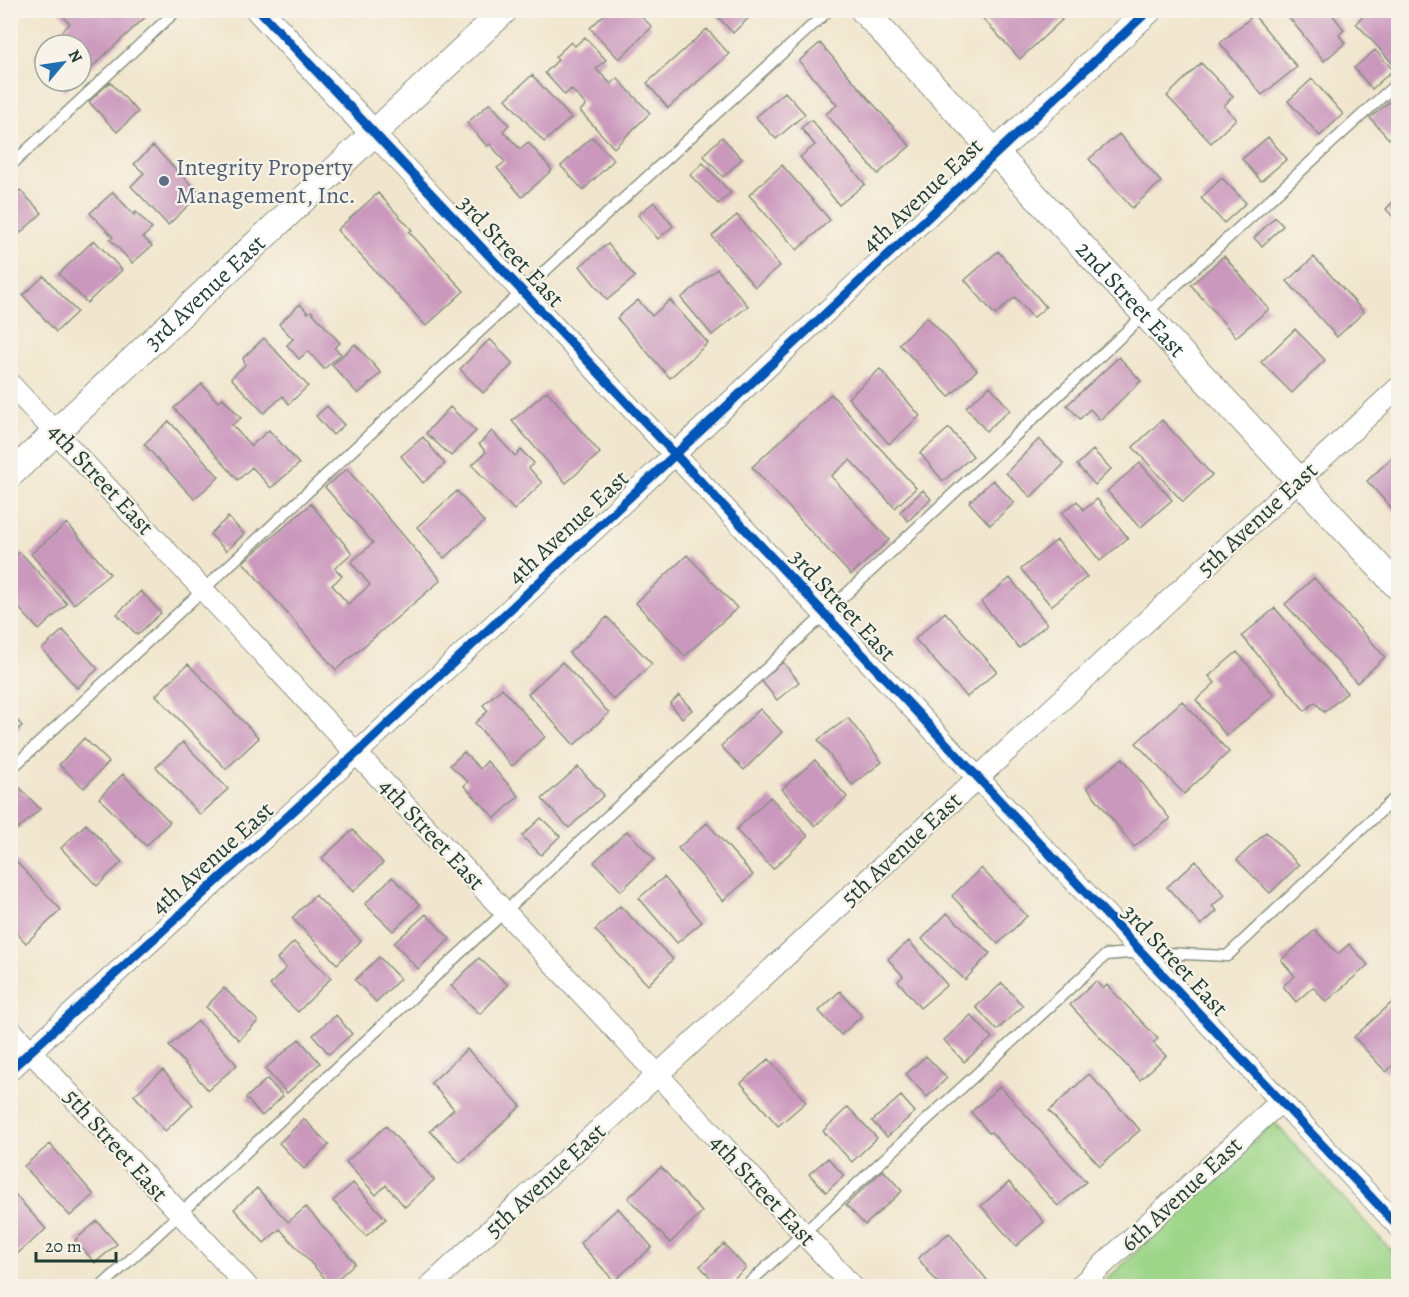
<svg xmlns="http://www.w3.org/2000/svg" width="1409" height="1297" viewBox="0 0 1409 1297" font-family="Alegreya,serif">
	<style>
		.green { fill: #9ed689; stroke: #5e8a5e; stroke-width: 1.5 }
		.building { fill: #cb98bd }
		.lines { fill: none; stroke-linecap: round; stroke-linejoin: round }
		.service-casing { stroke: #889280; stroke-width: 13 }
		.minor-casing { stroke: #889280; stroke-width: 23 }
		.tertiary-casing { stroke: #889280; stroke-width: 28 }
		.service { stroke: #fff; stroke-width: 10 }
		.minor { stroke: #fff; stroke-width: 21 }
		.tertiary { stroke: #fff; stroke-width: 26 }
		.cycleway-casing { stroke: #f7f3e8; stroke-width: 13 }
		.cycleway { stroke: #0057b8; stroke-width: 9 }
		.service-dot { fill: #5c6f8a; stroke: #f7f3e8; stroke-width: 2 }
		.labels { text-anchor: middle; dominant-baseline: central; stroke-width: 4.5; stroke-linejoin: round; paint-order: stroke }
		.service-label { font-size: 24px; fill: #4e5e75; stroke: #f7f3e8; text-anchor: start }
		.street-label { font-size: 24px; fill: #1f3d34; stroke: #f7f3e8 }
	</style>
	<rect width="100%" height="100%" fill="#f7f3e8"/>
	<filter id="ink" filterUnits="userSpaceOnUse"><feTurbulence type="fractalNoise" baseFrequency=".0167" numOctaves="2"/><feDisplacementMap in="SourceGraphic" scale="12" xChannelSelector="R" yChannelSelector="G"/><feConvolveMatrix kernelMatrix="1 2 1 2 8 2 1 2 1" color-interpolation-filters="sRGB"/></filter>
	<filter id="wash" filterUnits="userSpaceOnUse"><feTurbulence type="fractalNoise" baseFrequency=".008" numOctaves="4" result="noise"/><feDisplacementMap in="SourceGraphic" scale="24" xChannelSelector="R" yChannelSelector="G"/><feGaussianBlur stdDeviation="1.35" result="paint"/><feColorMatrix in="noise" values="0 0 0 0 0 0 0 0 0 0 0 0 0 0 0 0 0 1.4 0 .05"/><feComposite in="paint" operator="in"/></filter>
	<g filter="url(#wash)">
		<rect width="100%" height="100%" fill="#f1e6cd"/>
		<path class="green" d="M1274,1122l124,136v28h-298z"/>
		<g id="blocks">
			<path class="building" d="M58,10h95l-72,67v-32h-34l23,-21z
				M609,10h26l17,17 -33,32 -29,-31z
				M723,10h34l-24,23 -16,-17z
				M975,10h78l9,10 -42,39z
				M1283,10h46l15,20 -5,5 6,8 -21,18z
				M1369,10h29v52l-3,4 -39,-43z
				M1254,15l43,52 -35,28 -42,-52z
				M707,29l22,25 -61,54 -21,-25z
				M585,37l21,23 -10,9 15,15 6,-6 33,35 -36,35 -34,-37 6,-6 -15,-16 -6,6 -20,-22 13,-13 -3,-3 16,-15 4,4z
				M820,43l90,103 -32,28 -52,-60 11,-9 -38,-44z
				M45,47v23l-11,-13z
				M1375,50l18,20 -21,19 -18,-21z
				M1201,63l32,33 -9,10 12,13 -25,24 -44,-47z
				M532,75l39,43 -27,24 -38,-43z
				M1312,79l31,35 -23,22 -32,-35z
				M55,81h21l-11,11z
				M110,82l28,30 -21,20 -28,-30z
				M785,92l20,22 -29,25 -20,-22z
				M1389,102l9,10v19l-9,8 -19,-21z
				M490,103l19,22 -6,6 17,18 8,-7 24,28 -30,27 -25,-29 8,-6 -15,-18 -3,2 -20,-23z
				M811,120l54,64 -26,21 -39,-48 15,-12 -14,-17z
				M1119,134l42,48 -29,26 -43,-49z
				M592,137l22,23 -31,30 -22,-24z
				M722,137l20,22 -19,18 -20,-22z
				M1268,137l19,22 -26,22 -19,-22z
				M153,146l47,48 -32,31 -37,-39 13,-13 -10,-9z
				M703,163l28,30 -13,11 -28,-29z
				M782,165l48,55 -33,30 -48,-55z
				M1222,178l24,25 -22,20 -23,-25z
				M20,190l22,23 -25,23 -7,-6v-31z
				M113,192l21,23 2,-3 16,17 -9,8 9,9 -20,17 -22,-24 3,-2 -23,-24z
				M378,193l34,37 -3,2 55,59 -38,35 -89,-96z
				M1398,197v25l-12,-13z
				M654,202l19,24 -15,13 -20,-24z
				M737,215l43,51 -25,21 -43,-51z
				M1275,217l8,9 -21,20 -8,-8z
				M94,240l28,30 -35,33 -28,-29z
				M608,244l27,33 -28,23 -27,-34z
				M998,251l48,56 -13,11 -18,-21 -20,18 -30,-35z
				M1224,256l45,53 -33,28 -45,-52z
				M1314,257l50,55 -27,25 -50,-56z
				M717,269l31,37 -36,29 -31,-37z
				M44,276l33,36 -21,20 -33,-37z
				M638,300l14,16 18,-16 38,43 -38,35 -53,-60z
				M300,304l8,9 3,-2 29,32 -6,5 7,6 -17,15 -16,-18 -9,8 -12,-14 6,-6 -14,-15z
				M927,317l50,53 -28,27 -50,-53z
				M1295,329l30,31 -33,33 -31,-31z
				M264,338l44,48 -19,18 -6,-8 -19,17 -33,-35 14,-13 -2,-7z
				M490,339l23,25 -30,29 -23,-24z
				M355,344l26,29 -23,21 -26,-29z
				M1119,357l22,24 -41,39 -10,-11 -10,10 -13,-14z
				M880,369l40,47 -31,28 -41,-46z
				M202,384l16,18 5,-4 18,20 -9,7 19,21 18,-16 30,34 -28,24 -19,-21 -14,13 -64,-72z
				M990,386l20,24 -24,21 -20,-24z
				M547,391l53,62 -34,30 -54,-62z
				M831,394l85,94 -21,20 -45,-48 -19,16 58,64 -38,35 -99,-108z
				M327,406l17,19 -11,10 -17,-19z
				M450,407l26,24 -25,25 -25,-23z
				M1162,420l50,55 -29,27 -50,-55z
				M169,421l50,56 -25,22 -50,-55z
				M949,428l24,28 -30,25 -23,-28z
				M492,431l23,25 6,-6 13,13 -5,5 13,15 -28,27 -42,-45 14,-13 -7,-8z
				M423,437l22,27 -22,19 -22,-27z
				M1039,439l25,25 -33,33 -25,-24z
				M1093,450l18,19 -16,16 -18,-20z
				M1398,452v63l-31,-34z
				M1140,463l32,37 -32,28 -33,-37z
				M347,469l94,111 -105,90 -93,-108 68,-58 41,49 -17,15 7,8 -10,9 16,19 22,-19 -19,-23 22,-19 -48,-56z
				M993,480l21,23 -24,22 -21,-23z
				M923,490l8,9 -23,22 -8,-9z
				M457,491l27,31 -40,36 -27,-31z
				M1097,499l31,39 -28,23 -38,-48 15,-12 7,9z
				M228,517l16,17 -18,17 -16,-17z
				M67,523l43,51 -36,30 -43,-50z
				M1057,540l30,37 -36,29 -30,-37z
				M20,552l47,52 -28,26 -29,-32v-38z
				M687,555l50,53 -52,48 -49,-53z
				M1010,578l37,46 -28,24 -38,-46z
				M1314,578l71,79 -28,26 -72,-79z
				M141,591l20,22 -24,22 -20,-21z
				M1275,608l72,85 -23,19 -9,-10 -10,9 -63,-75z
				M945,612l52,59 -30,26 -52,-58z
				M607,617l45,47 -38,36 -45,-47z
				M63,630l35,39 -21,19 -35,-39z
				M1237,652l37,43 -47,41 -31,-36 19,-17 -6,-7z
				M562,662l47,51 -35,32 -46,-51z
				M783,662l16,20 -22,18 -16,-20z
				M188,664l71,74 -33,31 -70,-74z
				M502,688l43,49 -33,29 -37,-43 13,-12 -5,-6z
				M679,695l13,15 -10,8 -12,-14z
				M1182,701l47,51 -45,42 -48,-51z
				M760,709l22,23 -38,38 -23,-24z
				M848,718l34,44 -30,23 -34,-45z
				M16,719l6,7 -12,10v-12z
				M84,738l25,24 -25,26 -25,-23z
				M183,742l45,47 -28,26 -44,-48z
				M464,752l16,17 7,-8 32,35 -24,22 -31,-32 4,-4 -18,-17z
				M1123,758l47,61 -36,28 -47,-60z
				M815,760l32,37 -32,29 -33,-37z
				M578,767l26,28 -35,33 -27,-29z
				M123,774l47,48 -24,24 -47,-48z
				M18,786l22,23 -22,20 -8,-8v-29z
				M770,797l38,39 -35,33 -37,-39z
				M541,818l19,18 -19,19 -19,-19z
				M707,823l46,52 -30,26 -45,-53z
				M86,824l36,38 -25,24 -36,-38z
				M353,830l30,33 -30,29 -31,-34z
				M627,831l27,28 -33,32 -27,-29z
				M1266,832l33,33 -29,28 -33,-33z
				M10,855l51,55 -35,33 -16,-17z
				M1196,861l29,34 -13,11 5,5 -16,14 -34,-38z
				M981,868l46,48 -29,28 -46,-48z
				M392,877l28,28 -27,26 -28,-27z
				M664,877l38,45 -25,21 -38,-45z
				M315,895l46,46 -24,23 -45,-46z
				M620,906l53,53 -25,26 -53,-55z
				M947,913l43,40 -25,27 -43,-41z
				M426,914l24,25 -32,30 -24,-26z
				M1315,930l23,24 11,-10 19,21 -42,37 -13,-15 -17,15 -13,-16 12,-10 -14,-16z
				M909,941l38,44 -27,23 -22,-27 5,-5 -15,-17z
				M294,942l37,36 -33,34 -28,-27 16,-17 -9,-9z
				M379,957l21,22 -24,23 -21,-22z
				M479,958l29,27 -28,29 -29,-28z
				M1096,981l7,8 4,-4 51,54 -5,4 13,13 -26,24 -70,-75z
				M1002,983l21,23 -26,24 -21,-23z
				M224,988l34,33 -19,19 -33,-33z
				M840,991l22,25 -21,19 -22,-24z
				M1398,997v33l-4,4 4,5v21l-12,12 -32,-35z
				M336,1015l16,19 -23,20 -16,-19z
				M971,1015l21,23 -28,24 -20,-22z
				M198,1021l39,44 -29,25 -39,-44z
				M299,1039l21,24 -33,30 -22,-24z
				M467,1049l54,57 -61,57 -30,-32 24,-22 -23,-26z
				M926,1056l21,22 -20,19 -21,-23z
				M769,1059l37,43 -28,24 -37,-43z
				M163,1070l30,35 -28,26 -31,-36z
				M1089,1074l51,56 -40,36 -51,-55z
				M267,1079l16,17 -21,20 -16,-18z
				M1000,1086l86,96 -28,24 -67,-74 -2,1 -18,-21z
				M901,1096l14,16 -28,25 -15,-16z
				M848,1107l29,31 -25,24 -29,-31z
				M304,1119l25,26 -25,24 -25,-26z
				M386,1126l48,54 -29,27 -19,-22 -10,10 -30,-33z
				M50,1144l44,51 -24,21 -46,-50z
				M828,1158l16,18 -18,16 -17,-18z
				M661,1167l41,45 -32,31 -42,-45z
				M883,1170l19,21 -37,34 -19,-20z
				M1009,1182l35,40 -28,24 -35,-40z
				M353,1183l33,36 -20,17 -33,-35z
				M257,1188l31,34 18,-15 49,56 -24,22 -51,-56 -16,14 -30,-34z
				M10,1189l36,40 -36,31z
				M618,1208l34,39 -38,34 -34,-38z
				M97,1221l20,23 -22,19 -20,-23z
				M949,1233l38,47 -8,6h-39l-22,-28z
				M724,1244l22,24 -21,18h-7l-18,-20z"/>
		</g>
	</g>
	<g filter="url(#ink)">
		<use href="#blocks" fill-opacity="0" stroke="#889280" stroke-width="1.5"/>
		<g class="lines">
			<g class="service-casing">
				<path id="service" d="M10,166l167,-156
					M10,770l512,-478 307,-282
					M102,1286l723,-672 320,-300 253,-232
					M746,1286l360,-331 35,-3 86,4 171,-161"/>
			</g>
			<g class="minor-casing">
				<path id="minor" d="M373,133l1025,1093
					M10,384l648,691 194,211
					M10,1029l237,257
					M10,1070l347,-317 638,-600
					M430,1286l968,-898
					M1080,1286l201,-185"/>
			</g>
			<g class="tertiary-casing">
				<g id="tertiary">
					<path d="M259,10l114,123"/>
					<path id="s1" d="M863,10l535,577"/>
					<path d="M995,153l154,-143"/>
					<path id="s2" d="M10,475l495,-465"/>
				</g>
			</g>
			<use href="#service" class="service"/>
			<use href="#minor" class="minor"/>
			<use href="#tertiary" class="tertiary"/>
			<g class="cycleway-casing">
				<path id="cycleway" d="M259,10l1139,1216
					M10,1070l347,-317 792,-743"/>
			</g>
			<use href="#cycleway" class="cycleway"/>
		</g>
	</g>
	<circle class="service-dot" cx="164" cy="181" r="6"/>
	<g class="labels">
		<g class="service-label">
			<text x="176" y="167">Integrity Property<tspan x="176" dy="28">Management, Inc.</tspan></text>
		</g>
		<g class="street-label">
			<text transform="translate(922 195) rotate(-43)">4th Avenue East</text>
			<text transform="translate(511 251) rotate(47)">3rd Street East</text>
			<text stroke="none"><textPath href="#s2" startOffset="267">3rd Avenue East</textPath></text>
			<text stroke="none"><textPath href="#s1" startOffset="394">2nd Street East</textPath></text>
			<text transform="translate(101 479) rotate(47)">4th Street East</text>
			<text transform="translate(1257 519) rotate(-43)">5th Avenue East</text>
			<text transform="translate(568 527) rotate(-43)">4th Avenue East</text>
			<text transform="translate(843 605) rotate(47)">3rd Street East</text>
			<text transform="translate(432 834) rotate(47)">4th Street East</text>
			<text transform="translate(901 849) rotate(-43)">5th Avenue East</text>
			<text transform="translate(212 858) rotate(-42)">4th Avenue East</text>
			<text transform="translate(1175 960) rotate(47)">3rd Street East</text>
			<text transform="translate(116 1145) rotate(48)">5th Street East</text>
			<text transform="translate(545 1180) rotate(-43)">5th Avenue East</text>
			<text transform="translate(763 1190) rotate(47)">4th Street East</text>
			<text transform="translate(1181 1194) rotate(-43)">6th Avenue East</text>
		</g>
	</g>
	<rect width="1409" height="1297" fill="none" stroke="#f7f3e8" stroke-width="36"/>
	<g transform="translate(63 63) rotate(61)"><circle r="28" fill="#f7f3e8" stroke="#a1aaa0" stroke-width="1.5"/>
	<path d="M0-4.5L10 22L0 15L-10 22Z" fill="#1f6fb2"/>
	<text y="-9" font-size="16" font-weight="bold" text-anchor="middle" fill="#1f3d34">N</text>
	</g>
	<path d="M36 1252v9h80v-9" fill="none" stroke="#1f3d34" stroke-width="3"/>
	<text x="45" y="1252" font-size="18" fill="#1f3d34" stroke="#f7f3e8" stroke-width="4.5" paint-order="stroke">20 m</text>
</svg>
